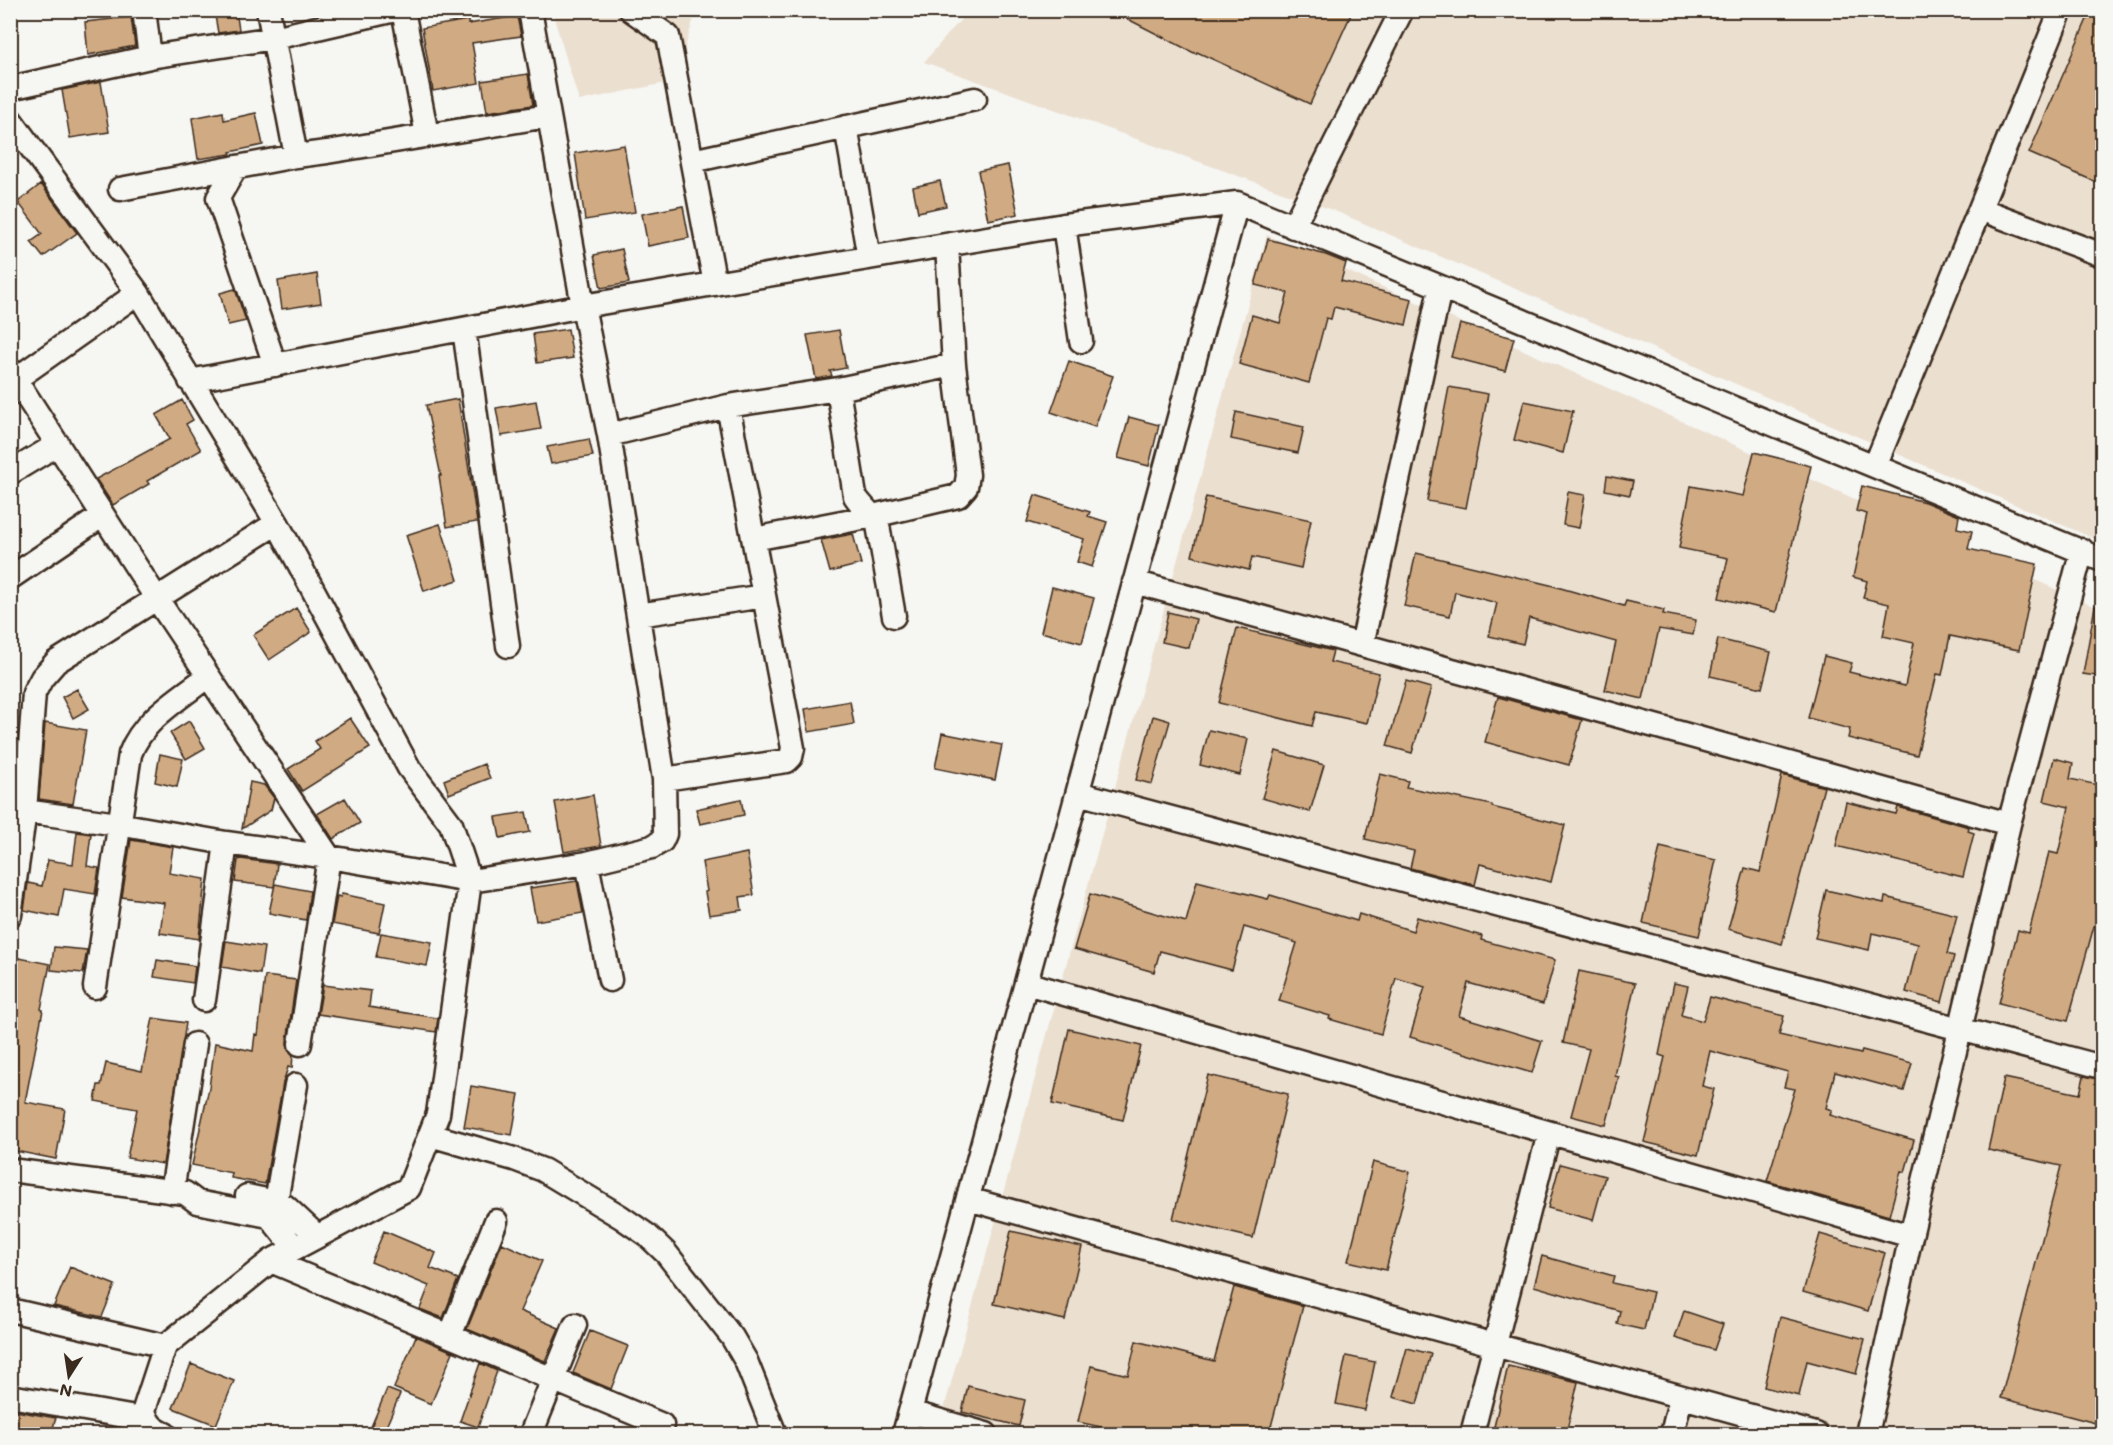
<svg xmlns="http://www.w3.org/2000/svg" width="2113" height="1445" viewBox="0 0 2113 1445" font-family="Mali,sans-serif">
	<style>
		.built { fill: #ebdfd0 }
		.building { fill: #d0aa82; stroke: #3b2a1e; stroke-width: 1.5 }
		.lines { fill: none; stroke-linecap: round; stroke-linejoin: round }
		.minor-casing { stroke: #3b2a1e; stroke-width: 27 }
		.minor { stroke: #f6f6f2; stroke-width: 22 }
	</style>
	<rect width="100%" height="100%" fill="#f6f6f2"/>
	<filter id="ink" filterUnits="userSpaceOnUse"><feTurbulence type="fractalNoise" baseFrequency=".0167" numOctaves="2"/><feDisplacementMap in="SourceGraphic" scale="12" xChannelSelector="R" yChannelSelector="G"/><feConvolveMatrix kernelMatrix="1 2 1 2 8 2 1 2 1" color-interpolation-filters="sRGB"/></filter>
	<g filter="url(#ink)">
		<path class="built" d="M969,10l1133,1v531l-767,-331 -411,-149z
			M552,11h144l-21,70 -96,20z
			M1267,235l835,375v824h-1165z"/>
		<path class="building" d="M214,10h22l3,20 -21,3z
			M1110,10h243l-43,94 -113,-52 -1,2z
			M2091,10h12v175l-74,-32z
			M517,16l4,20 -49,7 7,40 -46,8 -11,-63 46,-8v4z
			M131,17l4,29 -47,9 -3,-33z
			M528,74l5,31 -46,7 -5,-31z
			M101,82l8,50 -39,6 -8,-48z
			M223,112l1,8 32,-7 7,32 -33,7 1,2 -33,5 -6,-41z
			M624,145l11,67 -50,8 -10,-67z
			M1008,165l10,49 -30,6 -10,-49z
			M940,181l6,25 -28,6 -5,-25z
			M41,184l36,49 -34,24 -12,-15 11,-8 -24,-32z
			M683,206l6,32 -41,8 -6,-32z
			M1268,239l58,16 20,8 -5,18 71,18 -6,26 -72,-18 -3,12 -5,-1 -17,65 -70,-19 13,-49 28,8 8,-30 -33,-8z
			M622,249l7,34 -28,5 -7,-33z
			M317,274l4,29 -39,6 -4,-28z
			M235,289l11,32 -18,4 -8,-32z
			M1460,324l54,14 -9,33 -54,-14z
			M568,329l5,29 -36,5 -4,-29z
			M839,330l7,38 -16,3 2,5 -16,3 -9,-44z
			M1069,361l44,15 -18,51 -44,-15z
			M1449,387l39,7 -22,114 -39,-7z
			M458,399l19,123 -30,5 -8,-51h2l-15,-71z
			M182,400l11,20 -7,4 15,26 -54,31 2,3 -36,21 -17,-26 74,-40 -14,-24z
			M536,401l5,28 -40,7 -5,-28z
			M1524,401l49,10 -10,42 -49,-13z
			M1236,412l68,15 -6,26 -67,-14z
			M1129,417l30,8 -10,41 -31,-8z
			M589,439l4,17 -42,8 -4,-17z
			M1754,452l57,14 -35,146 -57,-14 9,-40 -49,-10 12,-62 52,10z
			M1607,476l26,5 -3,14 -25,-5z
			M1862,486l63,16 34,14 -2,12 15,3 -4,18 69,15 -18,86 -69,-14 -8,39 -5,-1 -20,81 -69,-17 2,-9 -42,-11 16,-62 28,7 -3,9 56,14 9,-43 -31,-7 6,-32 -26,-6 4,-17 -14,-4 14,-63 -11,-3z
			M1568,492l17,3 -6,33 -16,-3z
			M1035,495l55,17 -2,4 19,6 -15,45 -15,-5 7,-23 -57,-17z
			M1206,497l105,23 -10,48 -49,-11 -3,13 -57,-14z
			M440,524l18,56 -34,11 -18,-56z
			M853,534l8,30 -31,8 -9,-32z
			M1416,553l134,32 74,21 2,-5 38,9 -1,4 33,6 -3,15 -34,-6 -16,70 -38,-9 11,-48 -87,-24 -6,26 -34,-8 8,-33 -42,-11 -5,24 -46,-10z
			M1052,587l42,11 -12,45 -41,-11z
			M2095,606l8,1v70l-20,-3z
			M296,608l15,24 -42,28 -16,-25z
			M1168,612l28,7 -7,29 -27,-6z
			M1237,628l96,23 -3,11 49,11 -12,50 -51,-11 -4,14 -93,-23z
			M1718,639l53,13 -9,36 -52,-12z
			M1406,681l25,7 -19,65 -25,-7z
			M77,689l12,20 -16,9 -11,-21z
			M1498,697l84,23 -13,45 -84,-23z
			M850,701l4,23 -45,8 -4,-23z
			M1153,716l17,5 -18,63 -16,-4z
			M350,718l20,30 -68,43 -14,-22 32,-20 -5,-8z
			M189,721l16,27 -19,11 -16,-26z
			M45,723l41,7 -13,74 -34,-5z
			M1209,730l39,9 -8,36 -40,-10z
			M942,733l60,12 -7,35 -60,-12z
			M1276,751l48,14 -14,47 -48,-14z
			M160,754l23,5 -6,28 -22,-5z
			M2054,758l19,5 -3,16 33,7v142l-9,-2 -26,95 -69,-18 19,-73 11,3 20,-81 9,2 11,-47 -25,-6z
			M484,764l6,14 -41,16 -5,-14z
			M1380,774l28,7 -2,6 86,18v2l73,18 -14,57 -71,-18 -5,21 -65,-17 4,-17 -49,-12z
			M1782,775l42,12 -42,157 -54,-15 17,-61 15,4z
			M250,782l14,3 10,13 -3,12 -29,19z
			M593,795l8,51 -37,6 -9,-50z
			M345,798l15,25 -27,16 -16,-25z
			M741,799l3,16 -44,9 -4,-15z
			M1846,802l50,12 2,-7 71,20 -1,4 6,2 -11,44 -127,-31z
			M526,812l4,20 -30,6 -4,-21z
			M77,832l14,2 -4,32 12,2 -4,26 -31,-5 -5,28 -35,-7 4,-27 14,3 6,-26 25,4z
			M131,840l42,7 -4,26 36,6 -6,60 -39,-6 4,-30 -42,-6z
			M1660,847l56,13 -17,76 -56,-13z
			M747,853l7,42 -14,2 2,13 -33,5 -4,-23 2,-1 -5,-29z
			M241,859l36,5 -3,23 -39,-5 3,-22z
			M577,881l6,32 -47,8 -6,-33z
			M1197,881l71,18 2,-4 87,26 2,-7 54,17 4,-14 65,19 -1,4 74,20 -12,44 -75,-21 -9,33 83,25 -10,32 -122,-36 15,-50 -29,-9 -15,56 -52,-15 1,-3 -51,-15 18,-58 -53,-16 -12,43 -72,-19 -6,21 -80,-23 16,-55 96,28z
			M275,884l35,7 -4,29 -37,-7z
			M1826,890l58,13 1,-6 72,18 -10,39 7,2 -12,46 -36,-10 12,-48 -46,-11 -3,17 -54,-12z
			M342,894l43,9 -6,30 -47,-9 5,-28 4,1z
			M381,933l51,9 -5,24 -51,-9z
			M226,941l38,6 -4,27 -38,-7z
			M54,947l33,3 -4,23 -32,-3z
			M14,957l36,7 -9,45 2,1 -18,92 40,7 -9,50 -46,-9v-179z
			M157,960l38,6 -2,17 -39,-6z
			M1579,971l56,12 -20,93 4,1 -13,48 -35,-9 18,-67 -26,-6z
			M265,976l31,4 -9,62 1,7 5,6 -1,13 -4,-1 -5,16 -18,101 -34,-6 1,-5 -40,-8 17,-77 6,-45 38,8 2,-17 3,1z
			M1674,983l14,3 -7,29 22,6 7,-24 74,19 -5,19 82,19 1,-4 50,13 -8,28 -69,-19 -9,36 6,2 -2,5 84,25 -9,32 -4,-1 -12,45 -122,-35 28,-92 -11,-2 4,-15 -78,-21 -8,35 12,3 -16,66 -54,-13 21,-85 -6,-2z
			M323,985l48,6 -2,16 69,11 -2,14 -118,-18z
			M153,1018l33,5 -23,141 -36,-6 10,-49 -42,-8 3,-16h3l5,-22 36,8z
			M1069,1029l72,17 -18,74 -71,-16z
			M1208,1075l80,19 -35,144 -80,-19z
			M2084,1076l19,4v345l-102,-27 60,-232 -73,-16 16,-72 76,16z
			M471,1086l48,8 -7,41 -48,-8z
			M1373,1162l37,10 -24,98 -38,-9z
			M1560,1164l45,12 -12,44 -45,-12z
			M384,1231l52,22 -6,15 28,11 -15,39 -23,-9 9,-23 -58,-24z
			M1011,1231l71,16 -17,73 -71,-16z
			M1820,1234l65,19 -17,58 -65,-19z
			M502,1243l40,18 -22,50 39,17 -14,33 -78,-32z
			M1542,1256l72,20 -2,7 41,9 -9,38 -27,-6 3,-13 -86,-25z
			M70,1267l45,18 -13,32 -48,-11z
			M1234,1287l69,19 -34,128h-136l-55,-12 13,-56 37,9 8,-34 78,20z
			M1684,1311l39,13 -9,26 -39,-12z
			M1780,1317l85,22 -9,35 -49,-13 -8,35 -35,-9z
			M590,1331l38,15 -17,43 -38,-16z
			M416,1336l37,16 -22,52 -37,-16z
			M1407,1348l24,6 -14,50 -24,-7z
			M1346,1356l29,6 -10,48 -29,-6z
			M480,1363l17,8 -19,56 -18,-6z
			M191,1364l43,17 -18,44 -43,-17z
			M1508,1366l70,16 -12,52h-38l-34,-7z
			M968,1386l57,14 -6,26 -57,-14z
			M387,1389l13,5 -17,40h-15z
			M10,1410l46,8 -5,16h-41z"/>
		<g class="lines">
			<g class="minor-casing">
				<path id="minor" d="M144,10l6,47
					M268,10l28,146 31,-4 221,-36
					M403,10l24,125
					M631,10l37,26 47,248
					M10,88l140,-31 124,-19 121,-28
					M10,119l128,174 139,230 132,245 42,56 19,57 -32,233 -29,74 -138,73 -106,85 -21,64c3,13 9,19 21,24
					M846,127l23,131
					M692,161l283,-62
					M236,167l-18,31 57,167
					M120,189l176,-33
					M1980,209l122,46
					M1064,225l17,116
					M1293,227l109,-217
					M464,329l44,317
					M10,375l6,5 141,219 172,258 -29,187
					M190,381l393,-75 481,-81 173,-22 865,357
					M10,383l128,-90
					M838,389l17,107c7,11 17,18 23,29l16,91
					M609,435l119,-29 110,-17 116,-24
					M1875,466l186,-456
					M10,473l48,-29
					M754,539l119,-23 85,-20 8,-9 2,-12 -14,-110 -7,-120
					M10,578l93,-63
					M1134,582l875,242
					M638,615l126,-19
					M1362,645l78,-356
					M664,779l123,-18 4,-4 2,-9 -65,-342
					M1078,793l1024,274
					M10,809l108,15 108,19 103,14 141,24 117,-18 65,-16 10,-6 3,-7 -1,-55 -55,-344 -26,-129 -53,-296
					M587,863l23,117
					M10,915l15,-104 9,-118 8,-15 14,-16 221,-139
					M1026,983l885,253
					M95,987l35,-233c13,-35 49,-55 78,-78
					M204,1000l22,-157
					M430,1135l84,24 29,11 78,47 26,18 19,18 66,84 14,24 29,73
					M10,1170l175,23 12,9 72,14 26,32
					M172,1192l23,-148
					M247,1196l29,6 9,4 32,30
					M968,1199l848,235
					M276,1202l20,-117
					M271,1261l391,164
					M10,1310l155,36
					M450,1336l46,-115
					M10,1396l137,24
					M910,1412l76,22
					M531,1434l44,-109
					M904,1434l333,-1231
					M1472,1434l77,-301
					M1672,1434l9,-37
					M1867,1434l44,-198 98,-412 73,-274"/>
			</g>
			<use href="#minor" class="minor"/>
		</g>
	</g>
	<rect width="2113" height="1445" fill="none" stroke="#f6f6f2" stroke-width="36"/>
	<rect x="18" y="18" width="2077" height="1409" fill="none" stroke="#3b2a1e" stroke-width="2" filter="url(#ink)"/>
	<g transform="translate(69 1376) rotate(192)" stroke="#f6f6f2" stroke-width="4.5" paint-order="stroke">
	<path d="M0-4.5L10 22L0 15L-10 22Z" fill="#3b2a1e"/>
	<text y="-9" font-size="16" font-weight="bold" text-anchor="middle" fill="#3b2a1e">N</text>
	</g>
</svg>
